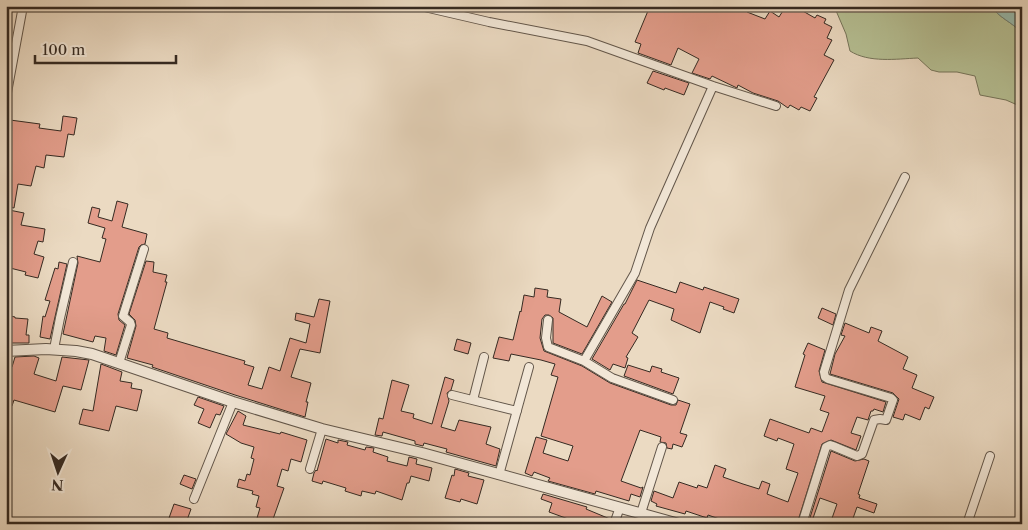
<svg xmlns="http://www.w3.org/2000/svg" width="1028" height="530" viewBox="0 0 1028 530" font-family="'Libre Caslon Text',serif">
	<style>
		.green { fill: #b6c094; stroke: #76755b }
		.water { fill: #99bbae; stroke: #718176 }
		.building { fill: #e39d8b; stroke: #352a22 }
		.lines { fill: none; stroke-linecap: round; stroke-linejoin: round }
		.minor-casing { stroke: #62564a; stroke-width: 10 }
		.tertiary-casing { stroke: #62564a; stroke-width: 12 }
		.minor { stroke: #f2e7d7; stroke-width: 8 }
		.tertiary { stroke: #f2e7d7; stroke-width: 10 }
	</style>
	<rect width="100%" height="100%" fill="#ebdac2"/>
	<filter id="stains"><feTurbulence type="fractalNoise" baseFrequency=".004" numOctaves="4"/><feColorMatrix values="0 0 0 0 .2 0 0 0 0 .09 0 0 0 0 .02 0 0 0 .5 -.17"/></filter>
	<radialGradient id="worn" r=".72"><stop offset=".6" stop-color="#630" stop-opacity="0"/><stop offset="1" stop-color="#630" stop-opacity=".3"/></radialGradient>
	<path class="green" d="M834,6h157c8,12 21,16 31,27v74l-16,-7 -26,-5 -5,-19 -18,-4h-18l-8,-2 -13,-12c-22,1 -49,5 -68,-7l-4,-17z"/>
	<path class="water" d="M991,6h31v27c-10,-11 -23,-15 -31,-27z"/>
	<path class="building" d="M650,6h20l10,4 1,-4h68l-2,6 18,7 5,-8 9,6 7,-11h8l21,12 2,-3 9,4 -2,4 8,4 -5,11 5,2 -8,15 10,5 -20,37 3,1 -7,13 -9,-4 -2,3 -9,-5 -2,3 -10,-7 -25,-8 -15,-8 -1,3 -25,-12 -2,3 -18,-6 7,-14 -21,-11 -7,17 -33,-12 3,-9 -6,-2z
		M653,71l36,12 -5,12 -19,-7 -1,2 -17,-7z
		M63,116l14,2 -3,17 -6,-1 -4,23 -18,-2 -2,13 -8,-2 -5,20 -13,-2 -4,24 -8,-2v-62l4,-24 30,4 -1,4 22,3z
		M117,201l11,3 -6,23 25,7 -2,10 -4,1 -2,2 -21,67 1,6 6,5 -9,30 -12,-4 2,-13 -11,-2 -2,6 -30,-8 15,-71 -1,-7 23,6 6,-23 -4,-1 3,-10 -17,-5 4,-16 8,2 -2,8 14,4z
		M9,210l15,3 -3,12 24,4 -2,13 -5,-1 -4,13 10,3 -6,21 -13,-3 1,-3 -20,-5v-39z
		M146,261l8,1 -1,10 14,3 -2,7h2l-13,47 14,4 -1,5 78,23 -1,3 10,3 -6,18 14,4 7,-22 11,4 10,-33 16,5 4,-19 -15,-4 1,-7 18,4 5,-18 11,2 -10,52 -20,-4 -9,28 20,6 -5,19h2l-3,15 -70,-22 -83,-28 1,-2 -26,-7 9,-32 -1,-6 -6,-6z
		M59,262l8,2 -17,75 -10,-2 3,-21 2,1 5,-16 -5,-1 10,-32 3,1z
		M637,280l39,13 4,-11 23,8 1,-3 35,12 -5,14 -11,-4 1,-2 -14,-5 -10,31 -29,-13 3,-11 -25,-9 -17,33 6,4 -12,20 2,1 -3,10 -12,-4 -3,6 -18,-11 32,-55h1z
		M535,288l13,2 -1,7 14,2 -2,13 28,15 15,-31 10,6 -30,52 -29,-11v-25l-4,-3h-4l-3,4 -2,19 4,13 38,15 28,17 61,22h5l2,-5 12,4 -10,29 7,2 -5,12 -9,-3 -1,5 -5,-1 -1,-5 -6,-1 1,-5 -21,-7 -19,51 20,7 2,-1 -3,10 -9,-3 -2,7 -33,-10 -1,3 -47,-13 2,-3 -16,-6 -2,4 -7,-3 11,-36 11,3 -4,13 25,8 5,-15 -32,-10 17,-59 -7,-2 4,-11 -14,-4 -30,-6 -2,7 -16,-3 6,-21 14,3 7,-29 1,1 3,-17 10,2z
		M822,308l14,6 -3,11 -15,-7z
		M6,315l9,2v1l13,1 -2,16h3v8h-23z
		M845,323l24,10 2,-6 11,4 -4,10 30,16 -5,12 14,6 -5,13 22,9 -5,12 -4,-2 -5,13 -15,-6 -2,6 -10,-3 6,-18 -6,-6 -63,-19 5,-20 10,-18 -4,-1z
		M457,339l14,4 -3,11 -14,-4z
		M808,343l17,7 -6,21 3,11 64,20 -3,10 -9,-3 -1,2h-2l-3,9 -11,-3 -6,16 10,3 -5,14 -25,-10 -9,4 -25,80h-73l1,-3 -17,-6 -1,3 -21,-7 -1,3 -29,-8 1,-2 -6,-3 3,-10 19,7 6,-16 18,6 1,-3 9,3 8,-23 11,4 -3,8 20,7 16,5 3,-8 8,3 -3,10 21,8 10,-29 -12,-4 8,-25 -16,-6 -1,3 -13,-5 6,-17 39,14 2,-5 11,4 7,-19 -9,-3 5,-14 -30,-9 10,-32 -2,-1z
		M34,356l5,2 -5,16 22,7 6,-24 27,3 -8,30 -18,-4 -8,26 -41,-12 -2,6 -6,-2v-39l6,2 3,-10z
		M101,364l21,8 -2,9 12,2 -1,5 11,2 -5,21 -21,-5 -7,25 -30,-7 4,-15 10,2z
		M628,365l22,7 2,-6 10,3 -1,3 18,6 -6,16 -49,-18z
		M445,377l9,3 -3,10 -4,3 2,8 -8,26 14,4 4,-11 32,7 -5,17 14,5 -4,17 -50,-14 1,-3 -23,-6 -1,3 -8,-2v-3l-32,-9 -1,4 -7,-1 4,-17 4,1 9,-39 17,5 -8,26 13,3 -1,4 19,6z
		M198,397l26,9 -4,9 -4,-1 -6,14 -12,-5 6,-14 -10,-4z
		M238,411l8,5 -3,9 37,9 1,-2 26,8 -6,22 -10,-3 -3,12 -6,-2 -5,17 7,2 -12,34 -15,-4 3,-10 -4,-1 3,-11 -7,-2 1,-3 -16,-4 2,-8 6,2 2,-7 3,1 4,-16 -3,-1 3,-11 -13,-4 -15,-9z
		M326,439l12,4v-3l10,2 -1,3 18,5 1,-3 8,1 -1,4 15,5 -1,4 20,5 2,-9 8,2 -1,5 16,4 -3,13 -18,-5 -2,7h-2l-5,17 -26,-9 -1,3 -13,-3 -1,5 -16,-5 1,-3 -23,-7 -1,3 -10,-3 2,-8 2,-3 1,1z
		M831,451l24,10 9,-2 5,2 -11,33 2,1 -1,3 18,6 -3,9 -17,-6 -6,17h-21l7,-20 -17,-6 -9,26h-3z
		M455,469l14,4 -1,3 16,4 -7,24 -16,-5 -1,3 -15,-4 7,-23 2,1z
		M184,475l12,4 -4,10 -12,-5z
		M543,494l44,13 -1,2 24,10 -2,5h-38l1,-4 -22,-8 3,-9 -11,-4z
		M174,504l17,5 -5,14 -17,-5z"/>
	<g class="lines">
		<g class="minor-casing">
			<path id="minor" d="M420,6l69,16 98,19 126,45 63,20
				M6,98l17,-92
				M548,320l-2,18 2,9 36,14 28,17 61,22
				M54,349l6,-31 13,-56
				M584,361l51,-88 15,-45 63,-142
				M119,363l12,-38 -1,-3 -7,-6 21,-67
				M452,395l65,16
				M473,400l11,-43
				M310,469l12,-40
				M499,475l30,-108
				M194,499l39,-97
				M641,513l21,-66
				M614,524l6,-17
				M802,524l24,-77 4,-2 3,1 24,10 5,-2 12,-34 6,-1 6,1 7,-20 -2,-2 -63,-19 -3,-2 -1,-5 25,-82 56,-113
				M967,524l23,-68"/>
		</g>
		<g class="tertiary-casing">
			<path id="tertiary" d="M6,351l40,-2 30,2 16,3 141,48 89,27 100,24 257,71"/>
		</g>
		<use href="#minor" class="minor"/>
		<use href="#tertiary" class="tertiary"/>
	</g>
	<rect width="1028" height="530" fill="none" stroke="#ebdac2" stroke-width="25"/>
	<rect x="8" y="8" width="1013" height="515" fill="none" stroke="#352a22" stroke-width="2.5"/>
	<rect x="12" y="12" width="1003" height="505" fill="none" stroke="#352a22"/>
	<g transform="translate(58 472) rotate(183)" stroke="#f2e7d7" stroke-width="4" paint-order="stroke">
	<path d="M0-4L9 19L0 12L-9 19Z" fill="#352a22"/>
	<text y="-8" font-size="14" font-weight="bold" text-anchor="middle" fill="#352a22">N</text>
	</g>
	<path d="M35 55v8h141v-8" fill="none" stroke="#352a22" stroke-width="2.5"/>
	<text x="42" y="55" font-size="15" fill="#352a22" stroke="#f2e7d7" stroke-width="4" paint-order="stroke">100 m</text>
	<rect width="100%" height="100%" filter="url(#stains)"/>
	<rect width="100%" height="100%" fill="url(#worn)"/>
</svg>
